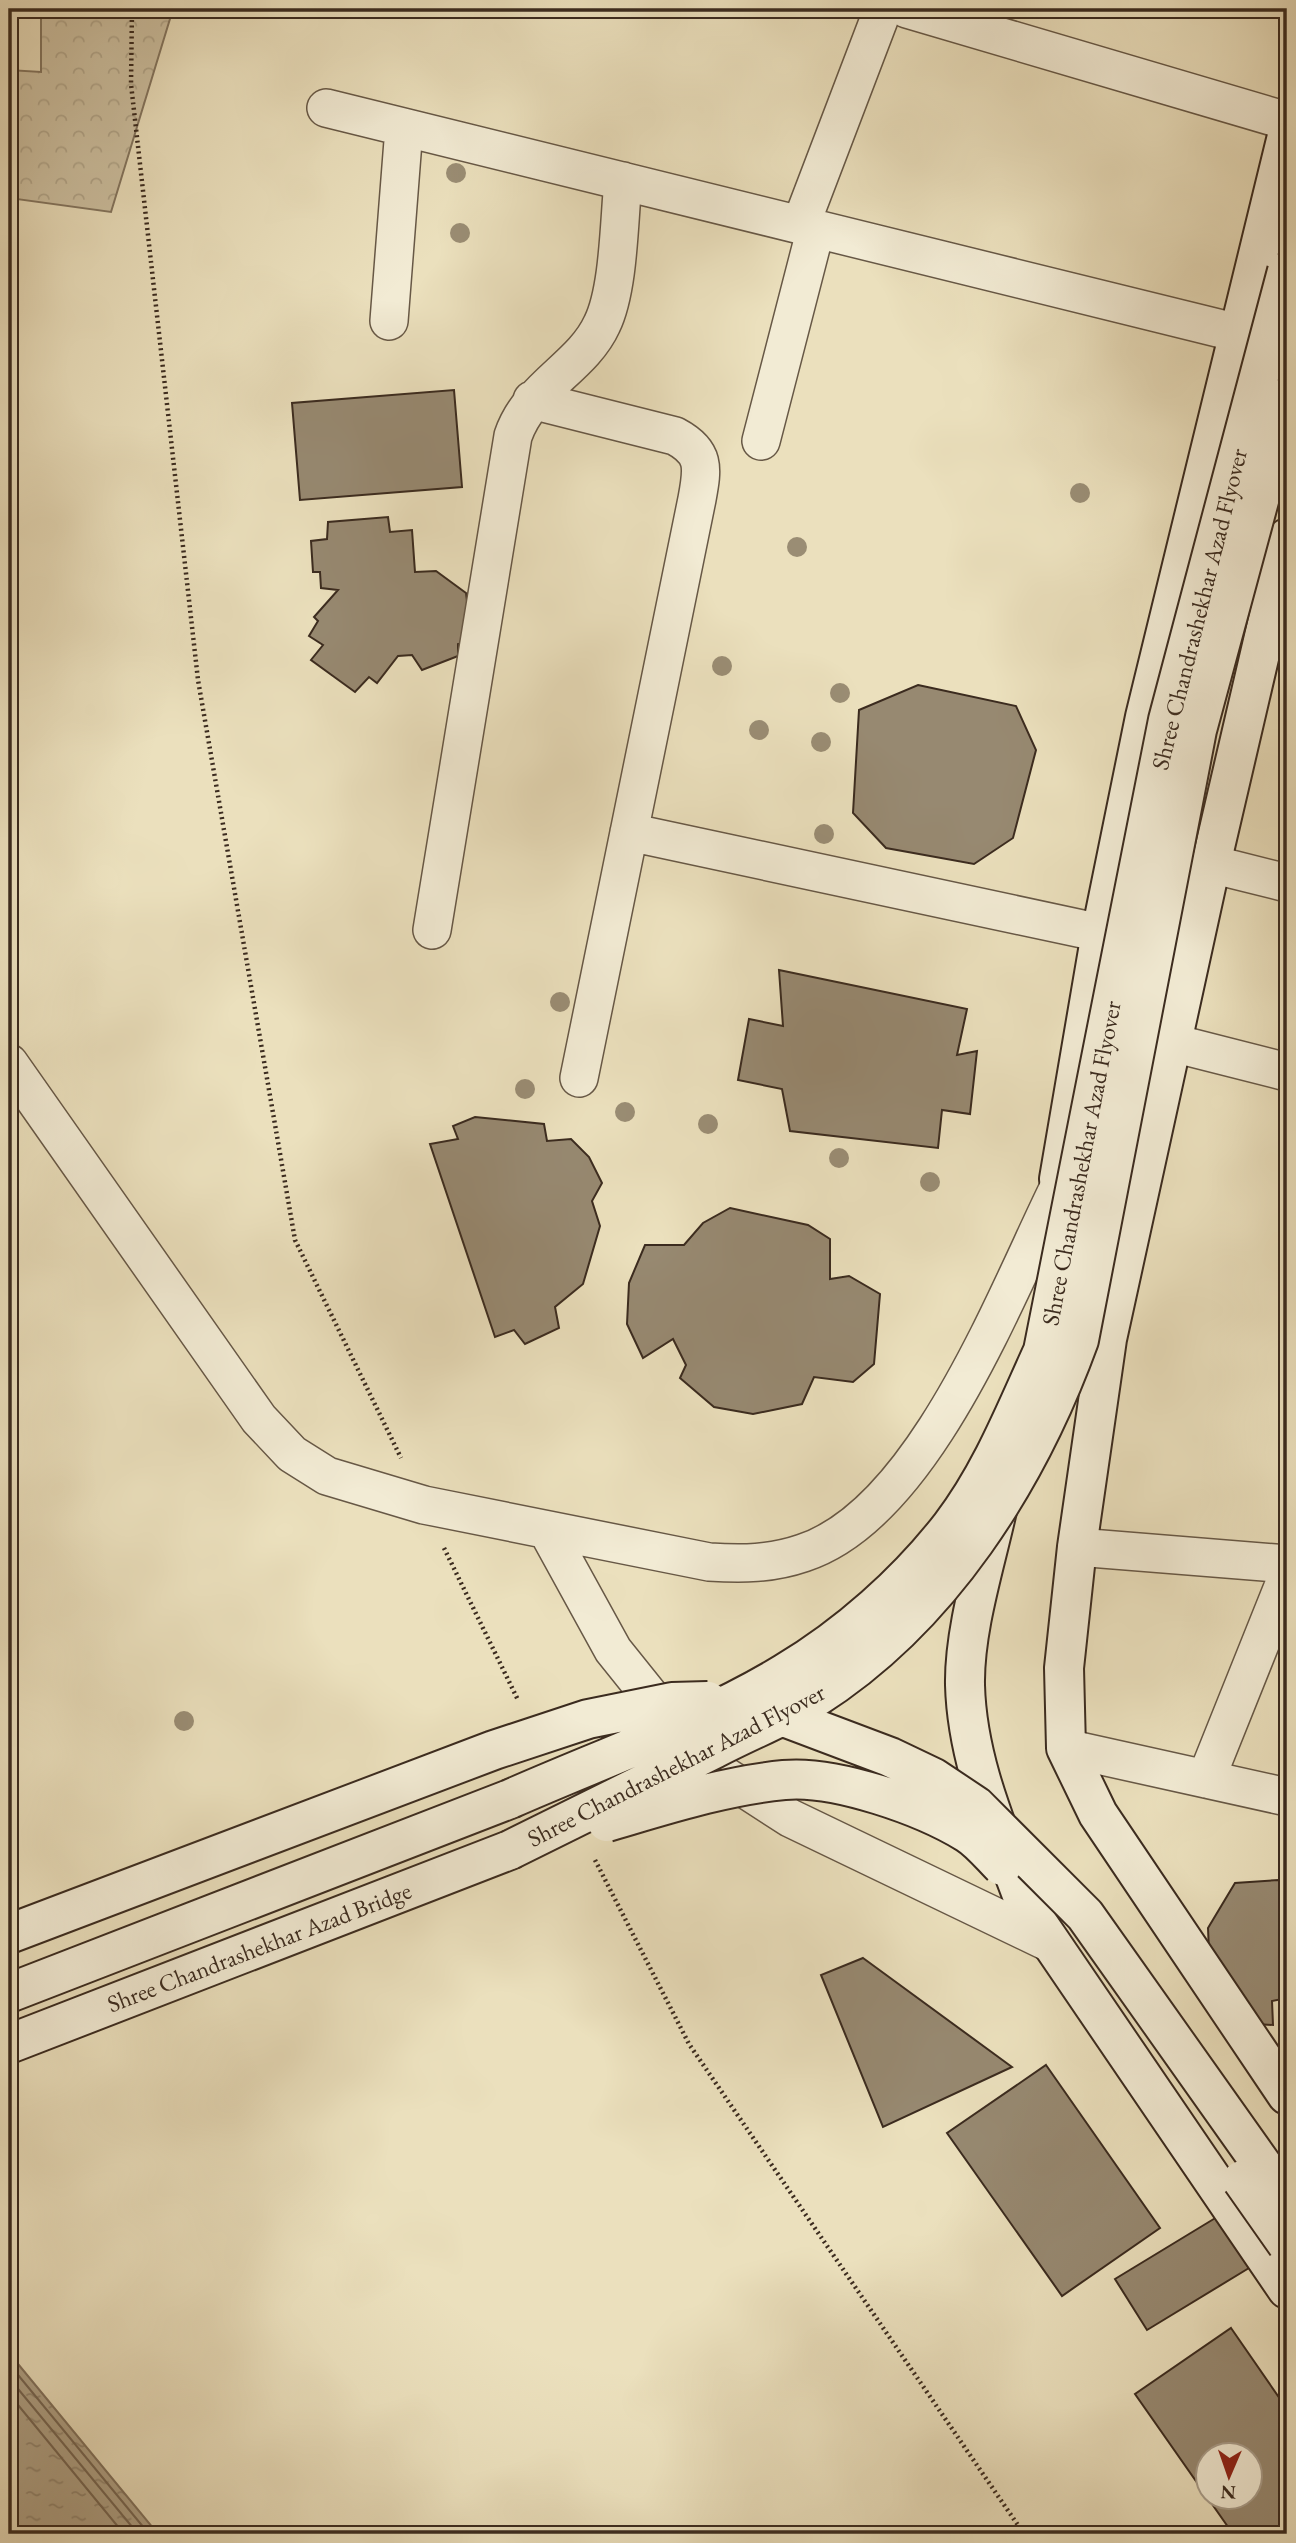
<svg xmlns="http://www.w3.org/2000/svg" width="1296" height="2543" viewBox="0 0 1296 2543" font-family="'EB Garamond',serif">
	<style>
		.forest { fill: url(#forest-crowns); stroke: #847660; stroke-width: 2 }
		.water { fill: url(#water-ripples); stroke: #81725d; stroke-width: 2 }
		.lines { fill: none; stroke-linecap: round; stroke-linejoin: round }
		.shore { stroke: #756653; stroke-width: 2 }
		.building { fill: #978971; stroke: #3b2b1f; stroke-width: 2; fill-rule: evenodd }
		.street-casing { stroke: #675846; stroke-width: 40 }
		.secondary-casing { stroke: #3b2b1f; stroke-width: 42 }
		.path { stroke: #3b2b1f; stroke-width: 4.5; stroke-dasharray: 2 3.5; stroke-linecap: butt }
		.street { stroke: #f2ebd4; stroke-width: 37 }
		.secondary { stroke: #f2ebd4; stroke-width: 38 }
		.secondary-bridge-casing { stroke: #3b2b1f; stroke-width: 42; stroke-linecap: butt }
		.secondary-bridge { stroke: #f2ebd4; stroke-width: 38 }
		.tree { fill: #9a8d74 }
		.labels { text-anchor: middle; dominant-baseline: central; stroke-width: 5; stroke-linejoin: round; paint-order: stroke }
		.street-label { font-size: 24px; fill: #3b2b1f; stroke: #f2ebd4 }
	</style>
	<defs>
		<pattern id="forest-crowns" width="20" height="18" patternUnits="userSpaceOnUse" patternTransform="scale(1.75)"><rect width="20" height="18" fill="#cdc1a2"/><path d="M2 6a3 3 0 1 1 6 0M12 15a3 3 0 1 1 6 0" fill="none" stroke="#b1a68b"/></pattern>
		<pattern id="water-ripples" width="26" height="14" patternUnits="userSpaceOnUse" patternTransform="scale(1.75)"><rect width="26" height="14" fill="#afa287"/><path d="M2 4q2-2 4 0t4 0M15 11q2-2 4 0t4 0" fill="none" stroke="#90846e"/></pattern>
	</defs>
	<rect width="100%" height="100%" fill="#ebe0bd"/>
	<filter id="stains"><feTurbulence type="fractalNoise" baseFrequency=".00286" numOctaves="4"/><feColorMatrix values="0 0 0 0 .2 0 0 0 0 .09 0 0 0 0 .02 0 0 0 .5 -.17"/></filter>
	<radialGradient id="worn" r=".72"><stop offset=".6" stop-color="#630" stop-opacity="0"/><stop offset="1" stop-color="#630" stop-opacity=".3"/></radialGradient>
	<path class="forest" d="M41,9h132l-62,203 -102,-14v-128l32,2z"/>
	<path class="water" d="M9,2353l149,181h-149z"/>
	<g class="lines">
		<path class="shore" d="M9,2364l140,170
			M9,2378l129,156
			M9,2394l115,140"/>
	</g>
	<path class="building" d="M454,390l8,97 -162,13 -8,-97z
		M388,517l2,15 22,-2 3,42 21,-1 30,22 6,49 -14,2v12l-36,14 -10,-15 -14,1 -21,27 -8,-6 -14,15 -44,-32 12,-15 -14,-9 9,-15 -4,-4 24,-27 -17,-2 -1,-16h-7l-2,-31 16,-2 1,-17z
		M918,685l98,21 20,44 -23,88 -39,26 -88,-16 -33,-35 6,-103z
		M779,970l188,39 -10,46 20,-4 -7,63 -28,-4 -4,38 -148,-17 -8,-42 -44,-9 11,-61 34,7z
		M475,1117l69,7 3,17 24,-2 18,18 13,26 -10,18 8,25 -17,58 -28,23 4,21 -34,16 -11,-14 -19,7 -65,-193 28,-5 -5,-13z
		M730,1208l78,17 22,14v40l19,-3 31,18 -6,70 -21,18 -39,-5 -12,27 -49,10 -39,-7 -34,-29 6,-13 -13,-26 -30,19 -16,-34 2,-41 16,-38h39l19,-22z
		M1279,1880l8,1v117l-15,3 1,24 -18,-1 -46,-72 -1,-24 27,-45z
		M863,1958l149,109 -129,60 -62,-152z
		M1046,2065l114,163 -98,68 -115,-163z
		M1217,2217l32,51 -102,62 -32,-51z
		M1231,2328l56,81v125h-54l-98,-140zM1208,2456h42v42h-42z"/>
	<g class="lines">
		<g class="street-casing">
			<path id="street" d="M907,9l380,112
				M326,108l912,225
				M801,224l82,-215
				M389,321l15,-193
				M532,400l143,36c30,16 28,31 22,63l-118,579
				M761,441l55,-213
				M629,832l472,101
				M1211,864l76,19
				M432,930l81,-494c17,-50 69,-68 89,-112 17,-35 17,-103 21,-143
				M1173,1043l114,29
				M9,1063l250,356 33,35 35,22 97,29 285,57c33,2 62,2 94,-9 120,-39 202,-256 254,-362
				M547,1530l66,120 61,76
				M1077,1547l210,17
				M1066,1748l221,49
				M722,1774l68,44 260,125
				M1206,1779l81,-202"/>
		</g>
		<g class="secondary-casing">
			<path id="secondary" d="M1287,538l-76,326 -104,475 -30,208 -13,121 2,80 32,66 189,281
				M1059,1179l42,-246 44,-216 142,-581
				M998,1506c-12,56 -34,122 -33,179 2,78 35,149 61,221l261,383
				M9,1993l501,-194
				M9,2044l501,-194"/>
		</g>
		<path class="path" d="M132,9l-1,75 67,596 97,560 106,218
			M444,1548l74,152
			M595,1860l94,184 335,490"/>
		<use href="#street" class="street"/>
		<use href="#secondary" class="secondary"/>
		<g class="secondary-bridge-casing">
			<path id="secondary-bridge" d="M768,1711l122,46 44,21 42,28 109,109 202,285
				M510,1799c88,-39 193,-76 275,-126 62,-37 122,-90 166,-147 40,-52 65,-116 92,-175l125,-631 119,-449
				M607,1822c58,-17 116,-36 177,-42 51,-5 139,26 183,53 13,8 24,22 35,33
				M510,1850c68,-34 136,-67 204,-101 32,-17 68,-31 99,-50 128,-81 215,-219 266,-359l118,-610 90,-333
				M9,1934l485,-184 94,-31 84,-17 36,-1
				M1242,2180l45,64"/>
		</g>
		<use href="#secondary-bridge" class="secondary-bridge"/>
	</g>
	<g class="tree">
		<circle cx="456" cy="173" r="10"/>
		<circle cx="460" cy="233" r="10"/>
		<circle cx="1080" cy="493" r="10"/>
		<circle cx="797" cy="547" r="10"/>
		<circle cx="722" cy="666" r="10"/>
		<circle cx="840" cy="693" r="10"/>
		<circle cx="759" cy="730" r="10"/>
		<circle cx="821" cy="742" r="10"/>
		<circle cx="824" cy="834" r="10"/>
		<circle cx="560" cy="1002" r="10"/>
		<circle cx="525" cy="1089" r="10"/>
		<circle cx="625" cy="1112" r="10"/>
		<circle cx="708" cy="1124" r="10"/>
		<circle cx="839" cy="1158" r="10"/>
		<circle cx="930" cy="1182" r="10"/>
		<circle cx="184" cy="1721" r="10"/>
	</g>
	<g class="labels">
		<g class="street-label">
			<text transform="translate(1199 609) rotate(-76)">Shree Chandrashekhar Azad Flyover</text>
			<text transform="translate(1081 1163) rotate(-79)">Shree Chandrashekhar Azad Flyover</text>
			<text transform="translate(676 1765) rotate(-27)">Shree Chandrashekhar Azad Flyover</text>
			<text transform="translate(259 1947) rotate(-21)">Shree Chandrashekhar Azad Bridge</text>
		</g>
	</g>
	<rect width="1296" height="2543" fill="none" stroke="#ebe0bd" stroke-width="35"/>
	<rect x="10" y="10" width="1275" height="2522" fill="none" stroke="#3b2b1f" stroke-width="3.5"/>
	<rect x="18" y="18" width="1261" height="2508" fill="none" stroke="#3b2b1f" stroke-width="2"/>
	<g transform="translate(1229 2476) rotate(182)"><circle r="33" fill="#f2ebd4" stroke="#a99e8c" stroke-width="2"/>
	<path d="M0-5L12 26L0 18L-12 26Z" fill="#8f2418"/>
	<text y="-10" font-size="19" font-weight="bold" text-anchor="middle" fill="#3b2b1f">N</text>
	</g>
	<rect width="100%" height="100%" filter="url(#stains)"/>
	<rect width="100%" height="100%" fill="url(#worn)"/>
</svg>
